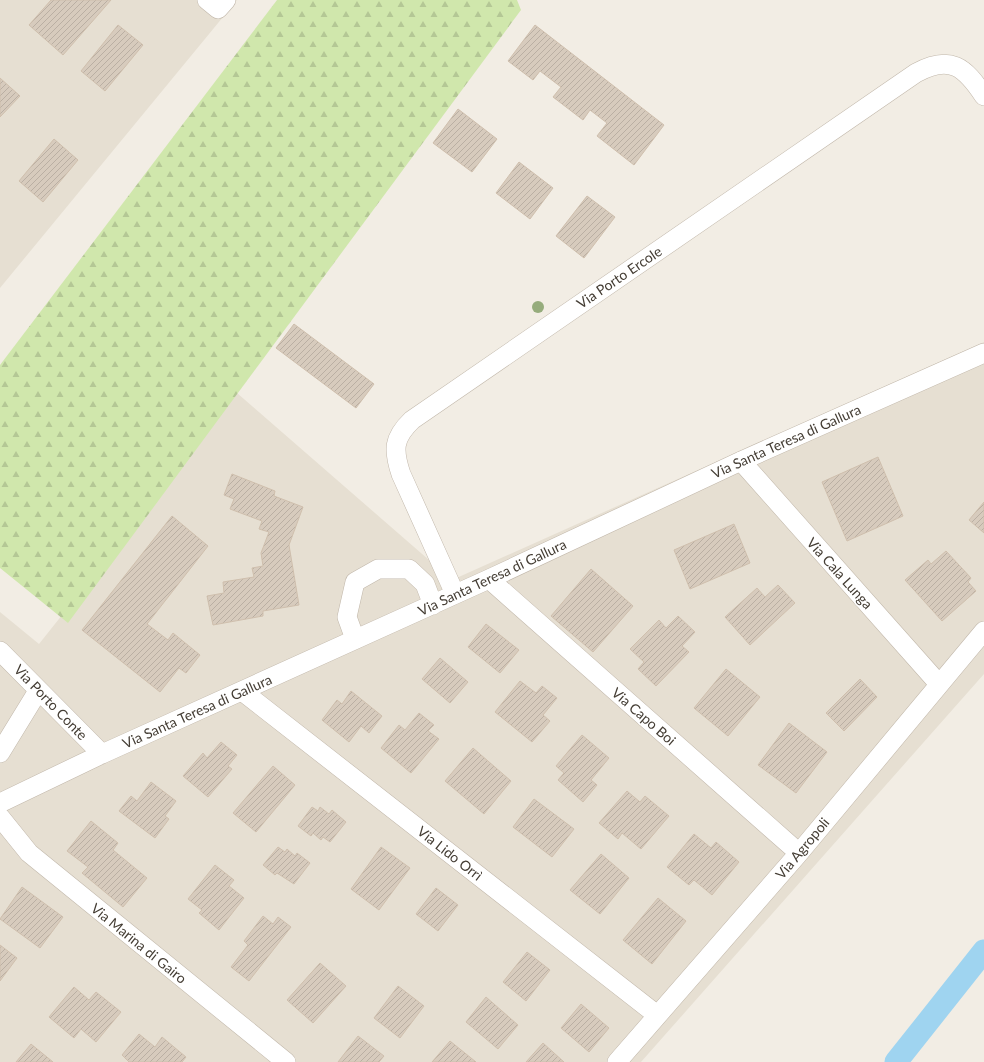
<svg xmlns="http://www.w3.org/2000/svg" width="984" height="1062" viewBox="0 0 984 1062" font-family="Lato,sans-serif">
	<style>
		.residential { fill: #e6dfd2 }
		.forest { fill: url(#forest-firs) }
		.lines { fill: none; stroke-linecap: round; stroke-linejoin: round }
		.canal { stroke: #9fd4f0; stroke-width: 23 }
		.building { fill: url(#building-hatch); stroke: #cfbfad }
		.street-casing { stroke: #c1b7aa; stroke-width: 20 }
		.street { stroke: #fff; stroke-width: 19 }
		.tree { fill: #96ac7c }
		.labels { text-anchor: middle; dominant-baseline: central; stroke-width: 3; stroke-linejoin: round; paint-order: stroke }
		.street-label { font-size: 14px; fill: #443d34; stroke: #fff }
	</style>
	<defs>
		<pattern id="forest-firs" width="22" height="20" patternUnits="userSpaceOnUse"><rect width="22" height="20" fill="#d0e7ac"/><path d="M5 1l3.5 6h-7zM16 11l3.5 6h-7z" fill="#b4c795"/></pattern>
		<pattern id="building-hatch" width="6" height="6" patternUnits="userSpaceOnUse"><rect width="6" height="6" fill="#d7cbbd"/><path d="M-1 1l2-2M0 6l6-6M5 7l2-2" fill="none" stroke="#baafa3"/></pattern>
	</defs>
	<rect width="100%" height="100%" fill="#f2ede4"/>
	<path class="residential" d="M0,0h237l-237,288z
		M984,342v332l-343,388h-641v-450l39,32 122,-153 76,-98 215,187z"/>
	<path class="forest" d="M277,0h240l4,10 -453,613 -68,-55v-203z"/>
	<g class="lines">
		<path class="canal" d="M896,1062l88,-111"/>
	</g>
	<path class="building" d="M51,0h60l-48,55 -34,-30z
		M118,25l25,20 -38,46 -24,-20z
		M535,25l129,100 -30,40 -37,-29 10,-13 -17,-13 -7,10 -30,-23 8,-10 -21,-16 -7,9 -25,-19z
		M0,78l20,18 -20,21z
		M458,109l39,30 -25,33 -39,-29z
		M54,139l24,21 -35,42 -24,-21z
		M519,162l34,26 -23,31 -34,-26z
		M587,196l28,21 -31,41 -28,-22z
		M294,324l80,60 -18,24 -80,-60z
		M878,457l25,59 -56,25 -25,-59z
		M232,474l43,17 -1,5 29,11 -14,38 10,60 -36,6v5l-50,9 -6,-29 17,-3 -1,-11 31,-5 -2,-9 11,-2 -2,-13 8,-21 -10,-3 3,-8 -32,-12 4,-10 -10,-4z
		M984,502v31l-15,-13z
		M172,516l36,30 -61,78 21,16 5,-7 27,22 -14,18 -7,-5 -19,24 -78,-62z
		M734,524l16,39 -60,26 -16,-39z
		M946,551l25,27 -3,4 8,9 -34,30 -37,-41 23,-20 3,4z
		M591,569l42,37 -40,46 -42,-36z
		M778,585l17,18 -45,42 -25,-28 32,-29 8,9z
		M678,616l17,16 -13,14 7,6 -33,34 -18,-17 6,-7 -14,-13 29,-29 7,8z
		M486,624l33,26 -19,23 -32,-26z
		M440,658l28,24 -18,21 -28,-24z
		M726,669l34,28 -32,39 -34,-28z
		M860,679l17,18 -33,34 -18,-18z
		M520,681l16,12 6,-7 15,12 -14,17 7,6 -18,21 -37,-30z
		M351,691l31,25 -13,17 -8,-7 -12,16 -27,-22 15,-20 5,4z
		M419,713l15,12 -6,6 11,8 -28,34 -30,-25 18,-23 6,5z
		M789,723l38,29 -31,41 -38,-28z
		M582,735l27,23 -18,22 6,5 -14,17 -25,-22 6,-7 -8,-7z
		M221,742l16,13 -9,11 4,3 -24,28 -25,-21 20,-23 4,5z
		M473,748l38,33 -27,33 -39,-33z
		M273,766l22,19 -39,47 -23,-19z
		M151,782l25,19 -11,15 4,3 -14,19 -36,-27 12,-15 6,5z
		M627,791l13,11 5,-6 24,20 -28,33 -19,-16 -4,6 -19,-16z
		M534,799l40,30 -22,28 -39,-30z
		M312,807l6,4 2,-4 9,7 3,-4 14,12 -16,20 -7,-5 -2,3 -8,-7 -2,3 -13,-10z
		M91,821l27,22 -5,7 34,28 -24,29 -41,-34 6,-6 -21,-16z
		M694,834l17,14 5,-6 23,20 -27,33 -18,-15 -5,5 -22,-18z
		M278,847l7,5 2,-3 8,7 2,-3 13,10 -16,21 -17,-11 -2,2 -12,-10z
		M381,847l29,21 -31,42 -28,-21z
		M601,854l28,24 -29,36 -30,-24z
		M215,865l19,15 -5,6 15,12 -25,32 -20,-17 3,-3 -14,-11z
		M22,887l41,30 -23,31 -40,-29z
		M436,888l22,17 -20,26 -22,-17z
		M658,898l28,23 -34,43 -29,-24z
		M263,916l10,8 5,-7 13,10 -42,54 -18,-14 17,-22 -4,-4z
		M0,945l17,13 -17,23z
		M527,952l23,18 -24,31 -23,-19z
		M320,963l26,23 -33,37 -26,-23z
		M398,986l26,20 -24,32 -26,-20z
		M74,987l15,13 7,-8 25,20 -25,30 -15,-13 -7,9 -25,-21z
		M486,997l32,28 -20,24 -32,-27z
		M581,1004l28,24 -20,24 -28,-24z
		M139,1034l16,13 7,-10 24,20 -4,5h-53l-7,-7z
		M358,1036l26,20 -5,6h-41z
		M450,1041l26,21h-44z
		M543,1043l21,19h-38z
		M31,1044l22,18h-37z"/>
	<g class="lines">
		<g class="street-casing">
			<path id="street" d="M207,0l11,9 8,-9
				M741,461l198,223
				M489,579l310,274
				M455,594l-54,-120c-8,-24 -8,-36 11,-54l504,-347c34,-19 49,-6 68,23
				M355,639l-8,-22 8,-35 23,-13h31l16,15 8,21
				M0,651l102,103
				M242,691l415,324
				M0,753l38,-62
				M0,803l102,-49 387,-175 252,-118 243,-108
				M0,817l29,36 257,209
				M617,1062l182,-209 185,-222"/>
		</g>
		<use href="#street" class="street"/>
	</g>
	<circle class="tree" cx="538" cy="307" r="6"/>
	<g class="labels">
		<g class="street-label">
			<text transform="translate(619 277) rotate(-34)">Via Porto Ercole</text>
			<text transform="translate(786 441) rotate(-24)">Via Santa Teresa di Gallura</text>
			<text transform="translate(840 573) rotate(48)">Via Cala Lunga</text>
			<text transform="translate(492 577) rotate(-25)">Via Santa Teresa di Gallura</text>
			<text transform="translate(51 702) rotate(46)">Via Porto Conte</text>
			<text transform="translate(197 711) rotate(-24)">Via Santa Teresa di Gallura</text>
			<text transform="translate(644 716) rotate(41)">Via Capo Boi</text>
			<text transform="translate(802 848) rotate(-50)">Via Agropoli</text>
			<text transform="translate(450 853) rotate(38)">Via Lido Orrì</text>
			<text transform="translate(139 943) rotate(39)">Via Marina di Gairo</text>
		</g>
	</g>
</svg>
